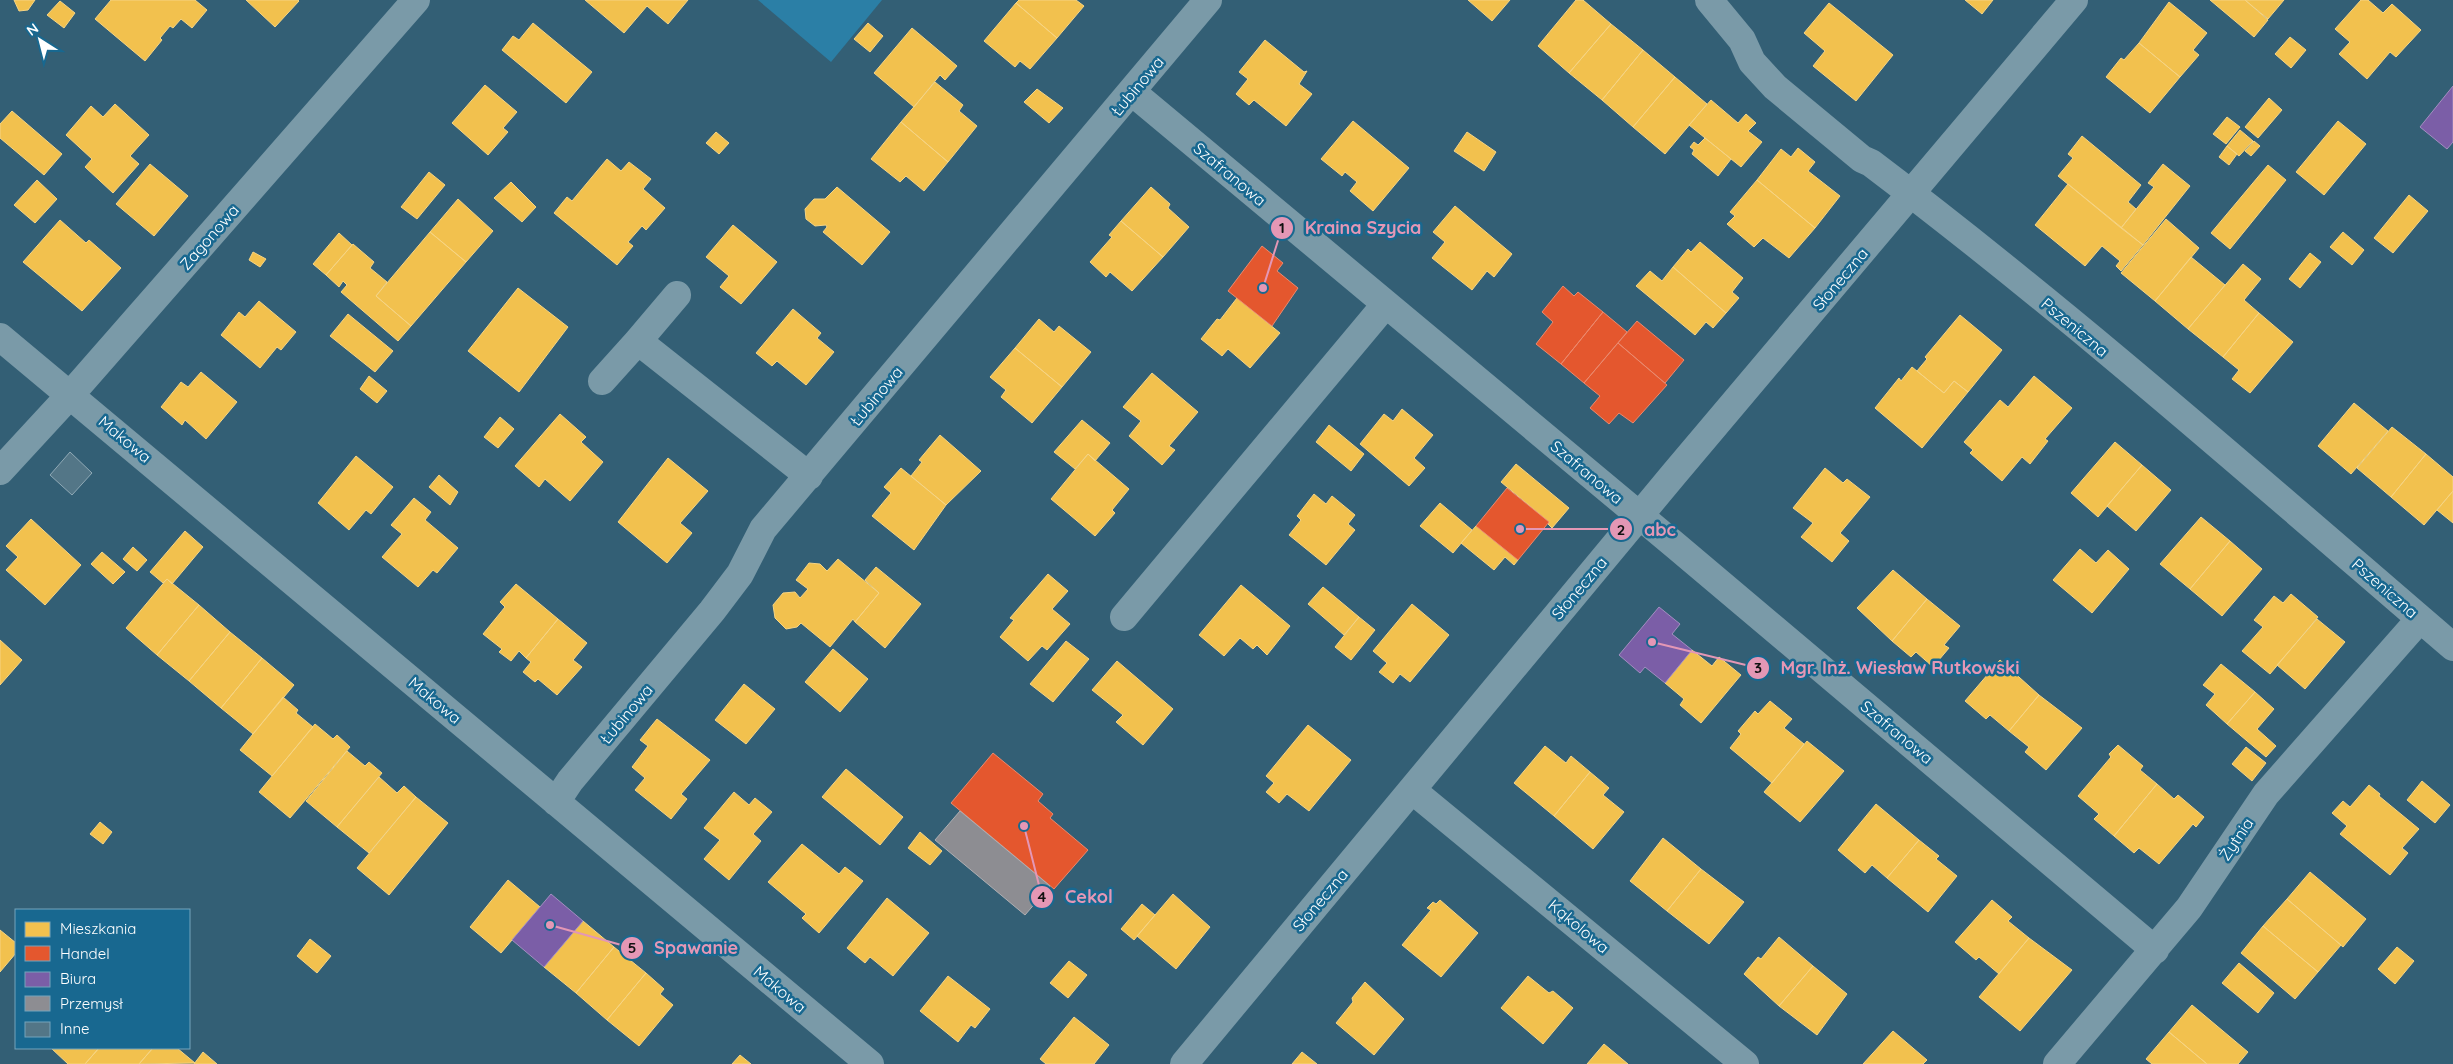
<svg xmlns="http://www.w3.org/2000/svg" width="2453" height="1064" viewBox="0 0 2453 1064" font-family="Quicksand,sans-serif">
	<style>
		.green { fill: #2b7fa6 }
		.homes { fill: #f2c14e; stroke: #f6d483 }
		.shops { fill: #e4572e; stroke: #ec896d }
		.offices { fill: #7b5ea7; stroke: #a38ec1 }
		.industry { fill: #8d8d92; stroke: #afafb3 }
		.building { fill: #537687; stroke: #8fa9b6 }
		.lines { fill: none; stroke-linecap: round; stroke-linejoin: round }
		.street { stroke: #7a9aa8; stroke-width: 28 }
		.labels { text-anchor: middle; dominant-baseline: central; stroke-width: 5; stroke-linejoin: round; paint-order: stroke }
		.street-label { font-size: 16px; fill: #fff; stroke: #186890 }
		.leader { fill: none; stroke: #e497b5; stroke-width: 2 }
		.callout-dot { fill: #e497b5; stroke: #186890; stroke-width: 2 }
		.mark-label { font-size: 15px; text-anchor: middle; font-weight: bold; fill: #111 }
		.callout-label { font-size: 18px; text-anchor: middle; font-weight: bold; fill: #e497b5; stroke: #186890; stroke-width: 5; stroke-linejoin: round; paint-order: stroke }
	</style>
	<rect width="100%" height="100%" fill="#335f75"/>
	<path class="green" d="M758,0h124l-51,62z"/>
	<path class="homes" d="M14,0h21l-7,10 -9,1z
		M111,0h84l12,10 -15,18 -11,-9 -8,9 -3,-2 -10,12 2,2 -17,21 -50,-42z
		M246,0h52l1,1 -24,26z
		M585,0h103l-20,24 -21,-18 -23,27z
		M1019,0h57l8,6 -27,32 -41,-35z
		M1468,0h42l-18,21z
		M1576,0h7l28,24 -42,49 -31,-27z
		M1965,0h28l-11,14z
		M2210,0h35l23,20 -14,17z
		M2245,0h39l-16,19z
		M2361,0h7l15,13 9,-9 29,26 -25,27 -6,-5 -23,27 -28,-25 11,-12 -15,-13z
		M60,1l15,12 -11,15 -17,-13z
		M2169,2l38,31 -14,17 6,5 -19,22 -41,-34z
		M1016,3l41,35 -27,31 -10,-8 -5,6 -31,-26z
		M1829,3l64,52 -37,46 -43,-35 12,-15 -21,-18z
		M533,23l59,49 -26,31 -64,-53 11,-14 6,4z
		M868,23l15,13 -13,16 -16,-13z
		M1611,24l32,26 -41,50 -33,-27z
		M912,28l45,38 -12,14 -5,-5 -26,32 -40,-34z
		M2290,37l16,13 -15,18 -16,-14z
		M1265,40l39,32 3,-1 -8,13 13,10 -26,32 -32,-26 -5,5 -13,-11 12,-15 -9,-7z
		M2139,43l41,34 -30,36 -44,-36 15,-19 3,2z
		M1643,50l32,27 -42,50 -31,-27z
		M1675,77l32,27 -42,50 -32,-27z
		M935,82l28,23 -4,6 18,15 -29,36 -47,-40z
		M485,85l32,27 -14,16 5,4 -20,23 -36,-32z
		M1037,89l26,19 -14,15 -25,-21z
		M2269,98l13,12 -24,28 -13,-11z
		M1711,100l27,23 8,-9 10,9 -8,8 14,11 -21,25 -52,-42z
		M115,104l34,31 -19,21 9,8 -26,29 -28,-26 7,-8 -26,-24 25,-29 12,11z
		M12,111l50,43 -18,21 -44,-37v-14z
		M2227,117l13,10 -14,17 -13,-10z
		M1353,121l56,47 -36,43 -23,-20 7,-9 -12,-10 -3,4 -21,-17z
		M2338,121l28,23 -42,51 -28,-23z
		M901,122l47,40 -24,29 -18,-15 -6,6 -29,-23z
		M2240,130l13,11 -14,15 -12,-10z
		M716,132l13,11 -10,11 -13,-11z
		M1467,132l29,20 -12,19 -30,-20z
		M2082,136l59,49 -13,17 8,7 -15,19 -63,-52 15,-18 -5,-4z
		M1705,138l26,21 -13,17 -26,-22 2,-4 -4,-3 4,-5 4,3z
		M2254,141l6,5 -9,10 -6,-5z
		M2227,146l10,8 -8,11 -10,-8z
		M1798,148l17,14 -7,9 32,25 -25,32 -58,-48 24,-31 10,8z
		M607,159l14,12 8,-9 22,17 -8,10 22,19 -19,22 -4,-4 -14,16 5,4 -16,19 -63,-52 13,-16 5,4z
		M150,164l38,32 -34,40 -38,-32z
		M2163,164l27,22 -47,59 -22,-17 33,-41 -6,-4z
		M2268,165l18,15 -56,69 -19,-16z
		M429,172l16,13 -28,34 -16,-12z
		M37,180l20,19 -22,24 -21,-18z
		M1757,180l58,48 -26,30 -26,-20 -9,9 -27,-23 8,-8 -5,-4z
		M511,182l25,25 -14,15 -28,-24z
		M2068,184l75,61 -22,26 -5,-5 4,-5 -18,-15 -17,20 -50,-41z
		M837,187l53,45 -28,33 -39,-33 4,-5 -1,-2 -11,1 -9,-7 -1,-10 9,-10h11z
		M1151,187l19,17 -2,4 21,19 -26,30 -42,-36z
		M2409,195l19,16 -35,42 -19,-15z
		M458,199l35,32 -27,31 -36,-30z
		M1455,206l57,48 -18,23 -7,-6 -15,19 -40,-32 13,-16 -12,-10z
		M2166,219l33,29 -44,53 -34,-28z
		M60,220l26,23 3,-3 32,28 -39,43 -59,-49z
		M1121,221l42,36 -31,34 -22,-19 -4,5 -16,-15 22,-25 -3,-2z
		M733,225l44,37 -36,42 -21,-17 9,-11 -23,-19z
		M430,232l36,30 -55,64 -35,-30z
		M2343,232l21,18 -12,15 -22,-18z
		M339,233l13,12 -26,30 -13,-11z
		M1700,242l43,36 -11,14 7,6 -13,15 -53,-46 15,-18 3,3z
		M353,244l21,18 -4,6 17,14 -11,14 35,30 -13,15 -57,-49 6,-7 -4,-4 -4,6 -13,-12z
		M253,252l13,7 -6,8 -11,-7z
		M2310,253l11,9 -21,26 -11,-9z
		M2191,257l34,28 -37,44 -33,-28z
		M2243,264l18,15 -17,21 15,13 -36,44 -35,-28z
		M1673,267l53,46 -13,15 -7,-6 -11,13 -59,-49 14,-15 12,10z
		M518,288l50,39 -49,65 -51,-41z
		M1237,298l43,35 -30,35 -22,-19 -6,7 -21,-17 16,-20 3,1z
		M259,301l37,31 -15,18 -4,-3 -17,21 -39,-33 18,-23 6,5z
		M793,309l28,24 -4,5 17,14 -28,33 -29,-24 -5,5 -16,-13z
		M2259,313l34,29 -43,51 -18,-14 7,-9 -16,-13z
		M348,314l45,37 -18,21 -45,-36z
		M1960,315l42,35 -34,42 -14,-11 -10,12 -27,-22 10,-12 -2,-2z
		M1039,319l15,13 5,-6 32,26 -29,35 -47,-39z
		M1015,348l47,39 -30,36 -31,-26 5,-7 -16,-13z
		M1912,367l32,26 10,-12 14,11 -46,56 -47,-40 24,-30 2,3z
		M201,372l36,30 -31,37 -21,-19 -3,5 -21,-18 20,-25 7,5z
		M1152,373l46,39 -29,34 6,4 -13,15 -33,-29 12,-15 -18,-14z
		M369,376l18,15 -10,12 -17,-14z
		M2034,376l38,32 -27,31 3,2 -18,23 -8,-7 -20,24 -32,-28 3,-3 -9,-8 36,-42 8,7z
		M2354,403l34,28 -37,43 -33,-28z
		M1402,409l31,26 -19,23 11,10 -16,18 -49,-42 24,-30 9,7z
		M560,414l26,23 -5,5 22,20 -33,39 -25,-22 -6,8 -24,-21z
		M500,417l14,12 -16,19 -14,-11z
		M1082,420l28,23 -15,18 -7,-7 -13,15 -21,-17z
		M1329,425l35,29 -13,17 -35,-29z
		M2392,427l34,27 -35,43 -34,-29z
		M940,435l41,36 -35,34 -35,-29 11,-14 -3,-2z
		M2115,442l27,23 -44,52 -27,-24z
		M1088,454l41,35 -17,21 3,3 -20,23 -44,-37z
		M2426,454l27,23v14l-29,34 -33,-28z
		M356,456l37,31 -22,27 -5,-4 -17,20 -31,-27z
		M668,458l40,33 -28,32 12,10 -25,30 -49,-41z
		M1516,464l53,44 -17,20 -4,-4 1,-2 -48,-40z
		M2142,465l29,25 -35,41 -29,-25z
		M901,468l45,37 -32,45 -42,-34 19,-23 -7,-6z
		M1825,468l18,15 4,-4 23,18 -30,36 9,8 -17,21 -31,-25 12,-14 -20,-15z
		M439,475l19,17 -8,13 -21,-18z
		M2453,491v32l-16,-13z
		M1314,494l12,10 6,-8 23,19 -7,9 7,6 -29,35 -37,-30 12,-15 -4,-4z
		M414,498l17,14 -6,8 33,28 -21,25 -4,-3 -15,17 -36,-30 20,-23 -11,-9z
		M1440,503l32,27 -19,23 -33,-27z
		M2201,517l29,24 -40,48 -30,-25z
		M31,519l50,46 -36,40 -39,-35 12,-13 -12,-11z
		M1476,526l42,34 -4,5 -9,-8 -11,13 -33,-27z
		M185,531l18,16 -31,37 -5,-5 -4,4 -13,-11z
		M2230,541l32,28 -40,47 -32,-27z
		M133,547l14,13 -10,11 -14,-12z
		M2080,549l16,14 12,-13 21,19 -37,44 -39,-33z
		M102,552l23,20 -12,12 -22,-20z
		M838,559l41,34 -24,29 -2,-3 -23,28 -29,-24 -4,4 -11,2 -11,-11 -2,-13 10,-12 12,-1 5,6 8,-9 -12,-9 13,-17 11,1 7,7z
		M876,567l45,37 -36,44 -30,-26 24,-29 -14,-13z
		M1893,570l34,29 -35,42 -35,-33z
		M1048,574l20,17 -16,18 18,15 -23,26 -5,-4 -14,15 -28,-24 14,-17 -4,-2z
		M167,579l32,26 -42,50 -31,-27z
		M516,584l42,35 -32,39 -7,-7 -8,10 -12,-9 3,-3 -19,-15 22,-27 -5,-5z
		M1241,585l49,41 -23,29 -10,-10 -4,4 -13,-11 -16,18 -25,-21z
		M1323,587l36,30 -15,18 -36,-31z
		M2291,594l27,23 -48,57 -28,-23 21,-24 -9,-7 20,-24 9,7z
		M1927,599l33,27 -16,19 5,3 -16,19 -17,-15 -5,5 -19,-16z
		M1412,604l37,31 -39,47 -10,-8 -7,9 -14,-11 8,-9 -14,-12z
		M199,605l31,27 -41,49 -32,-26z
		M1359,617l16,13 -24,30 -16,-13z
		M558,619l29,24 -14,17 9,7 -25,28 -19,-16 -3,3 -12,-10 8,-10 -5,-4z
		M2317,619l28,23 -40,47 -28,-24z
		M230,632l32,26 -41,50 -32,-27z
		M0,640l22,20 -22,25z
		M1066,641l23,18 -36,43 -23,-18z
		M833,649l35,30 -28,33 -35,-30z
		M1692,650l20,16 7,-9 22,18 -40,48 -21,-18 4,-6 -19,-16z
		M262,658l32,27 -41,49 -32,-26z
		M2000,660l39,35 -30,36 -19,-16 -4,4 -21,-18z
		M1117,661l56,48 -30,36 -27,-23 7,-7 -31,-25z
		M2221,664l34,28 -28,32 -21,-19 9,-11 -12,-9z
		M744,684l31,25 -29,35 -31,-24z
		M2255,692l19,17 -17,20 19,17 -10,11 -39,-33z
		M2039,695l43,33 -36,42 -21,-18 4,-5 -20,-16z
		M283,697l15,13 -2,3 17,14 -41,49 -32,-26z
		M1770,701l22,18 -8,9 20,16 -32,39 -42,-35 11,-14 -3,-3 17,-20 3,3z
		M657,719l53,41 -29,34 6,5 -16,20 -36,-29 10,-12 -13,-11 16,-21 -8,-6z
		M315,724l18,15 4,-4 13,12 -60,71 -31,-26z
		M1308,725l43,35 -42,51 -22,-17 -8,9 -13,-11 8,-9 -8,-7z
		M1807,741l37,30 -44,51 -36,-30z
		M2118,745l25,21 -3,4 17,14 -43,52 -20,-17 5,-5 -21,-18 33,-39 -2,-3z
		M1545,746l21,17 5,-7 19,16 -36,44 -40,-33z
		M2246,747l20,16 -14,18 -20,-17z
		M347,751l18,15 4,-4 13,11 -45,54 -31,-26z
		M846,769l57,48 -23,28 -58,-48z
		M1590,772l19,16 -6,7 21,17 -31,37 -39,-33z
		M379,777l18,16 7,-7 12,11 -47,56 -32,-26z
		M2422,781l28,24 -15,18 -28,-23z
		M2157,784l17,15 4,-4 26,22 -8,10 -3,-3 -34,40 -20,-16 -5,5 -20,-17z
		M2369,785l11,9 -1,2 40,33 -17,19 6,5 -18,22 -50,-41 7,-8 -15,-13 11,-12 7,6z
		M734,792l15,13 6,-7 17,14 -19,22 8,7 -32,39 -25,-21 16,-19 -16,-12z
		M416,797l32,26 -59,72 -32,-27z
		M1876,804l43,36 -32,38 -15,-13 -7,8 -27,-23z
		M100,822l12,10 -9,12 -13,-10z
		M920,832l22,19 -12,14 -22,-17z
		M1663,838l38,31 -34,42 -37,-30z
		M1919,840l20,16 -3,3 21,17 -29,36 -41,-34z
		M802,844l37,30 6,-7 18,14 -44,52 -17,-15 4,-4 -38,-32z
		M1701,869l43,33 -35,42 -42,-33z
		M2310,872l56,47 -23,28 -56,-48z
		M508,880l32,27 -39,46 -31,-26z
		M1173,894l37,33 -34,42 -39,-33z
		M887,898l42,35 -36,43 -23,-19 -5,6 -18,-15z
		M2287,899l54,46 -23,27 -55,-46z
		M1440,900l38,33 -37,44 -39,-32 29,-35 -4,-2 6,-6 3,2z
		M1992,900l20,17 -4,4 21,17 -30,36 -20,-17 -3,3 -21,-18z
		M1142,904l13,11 -21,25 -13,-11z
		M583,921l31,26 -38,46 -32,-26z
		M2263,926l55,46 -23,27 -54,-46z
		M0,930l16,13v10l-16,19z
		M1779,937l34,29 -34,40 -35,-32 14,-17 3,2z
		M2029,938l43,32 -52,61 -41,-34z
		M310,939l21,17 -14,17 -20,-17z
		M614,947l32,26 -39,47 -31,-27z
		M2397,947l17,14 -19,23 -17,-15z
		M1069,961l18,14 -19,23 -18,-15z
		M2239,963l35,30 -16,20 -36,-30z
		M1813,966l34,28 -30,41 -38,-29z
		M646,973l18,16 -4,5 13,11 -34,41 -32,-26z
		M948,976l42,33 -15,19 -4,-3 -13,17 -38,-31z
		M1528,976l21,17 4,-2 20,17 -30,36 -42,-36z
		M1365,982l39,37 -30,36 -38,-32 17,-21 -1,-4z
		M2192,1005l56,47 -10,12h-31l-38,-32z
		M1074,1017l35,28 -15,19h-48l-6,-5z
		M1893,1031l34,29 -4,4h-60z
		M2169,1032l38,32h-55l-6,-5z
		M1604,1044l24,20h-41z
		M51,1048h48l-14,16h-17z
		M99,1048h51l2,1 -13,15h-54z
		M153,1048h24l18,15 -56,1z
		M203,1052l14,12h-23z
		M1302,1052l15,12h-25z
		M740,1055l11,9h-19z"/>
	<path class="shops" d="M1262,246l21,17 -6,8 21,17 -26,38 -44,-35z
		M1563,286l11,10 4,-4 25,20 -42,52 -25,-20 17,-22 -11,-10z
		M1603,312l24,20 -43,51 -23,-19z
		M1637,321l47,39 -19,23 -47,-40z
		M1618,343l49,42 -34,38 -14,-10 -10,11 -19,-16 10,-12 -16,-13z
		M1507,488l42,34 -31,38 -42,-34z
		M993,753l50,41 -5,7 15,13 -3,4 38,32 -34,39 -103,-86z"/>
	<path class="offices" d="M2453,86v56l-6,7 -27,-22z
		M1659,607l21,17 -8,10 20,16 -27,33 -20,-16 -5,6 -21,-18z
		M551,894l32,27 -39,46 -32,-27z"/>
	<path class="industry" d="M960,811l90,75 -25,29 -90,-75z"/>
	<path class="building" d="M70,452l22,21 -20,22 -22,-20z"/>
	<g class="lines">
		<path class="street" d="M1709,0l33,40 10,22 23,25 87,72 9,4c201,152 391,320 582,484
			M1132,92l544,454 479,404
			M0,337l870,727
			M638,341l39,-46
			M602,381l36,-40 171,135
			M0,471l71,-77 345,-394
			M1124,617l261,-312
			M1412,790l333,274
			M556,802l14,-21 142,-170 28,-37 23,-45 445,-529
			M1184,1064l490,-590 400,-474
			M2057,1064l132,-156 77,-114 154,-175"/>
	</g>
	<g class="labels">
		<g class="street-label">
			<text transform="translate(1137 86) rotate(-50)">Łubinowa</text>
			<text transform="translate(1230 174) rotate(40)">Szafranowa</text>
			<text transform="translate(209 237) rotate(-49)">Zagonowa</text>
			<text transform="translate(1840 279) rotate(-50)">Słoneczna</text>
			<text transform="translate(2075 327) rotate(40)">Pszeniczna</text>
			<text transform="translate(876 396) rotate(-50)">Łubinowa</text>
			<text transform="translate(125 439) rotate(40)">Makowa</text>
			<text transform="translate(1587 472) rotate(40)">Szafranowa</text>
			<text transform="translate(1579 588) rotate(-50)">Słoneczna</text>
			<text transform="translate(2385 588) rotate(41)">Pszeniczna</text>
			<text transform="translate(435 700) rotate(40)">Makowa</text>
			<text transform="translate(626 714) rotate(-50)">Łubinowa</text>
			<text transform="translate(1897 732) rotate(40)">Szafranowa</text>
			<text transform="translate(2236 839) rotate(-56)">Żytnia</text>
			<text transform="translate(1320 900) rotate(-50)">Słoneczna</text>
			<text transform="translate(1579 926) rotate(40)">Kąkolowa</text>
			<text transform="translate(780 989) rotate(40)">Makowa</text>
		</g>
	</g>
	<path class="leader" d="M1263 288L1282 228M1520 529L1621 529M1652 642L1758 668M1024 826L1042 897M550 925L632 948"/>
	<g class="callout-dot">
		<circle cx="1263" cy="288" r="5"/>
		<circle cx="1520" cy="529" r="5"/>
		<circle cx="1652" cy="642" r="5"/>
		<circle cx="1024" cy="826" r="5"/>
		<circle cx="550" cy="925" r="5"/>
		<circle cx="1282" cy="228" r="12"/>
		<circle cx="1621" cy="529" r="12"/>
		<circle cx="1758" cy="668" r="12"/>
		<circle cx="1042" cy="897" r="12"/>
		<circle cx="632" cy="948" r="12"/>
	</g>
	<g class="mark-label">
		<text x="1282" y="233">1</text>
		<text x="1621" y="535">2</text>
		<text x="1758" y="673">3</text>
		<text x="1042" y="902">4</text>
		<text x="632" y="953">5</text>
	</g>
	<g class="callout-label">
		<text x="1363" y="234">Kraina Szycia</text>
		<text x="1660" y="536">abc</text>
		<text x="1900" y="674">Mgr. Inż. Wiesław Rutkowski</text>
		<text x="1089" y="903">Cekol</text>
		<text x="696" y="954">Spawanie</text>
	</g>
	<rect x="15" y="909" width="175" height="140" fill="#186890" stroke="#74a4bc"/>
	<rect x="25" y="922" width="25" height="15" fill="#f2c14e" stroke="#74a4bc"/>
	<text x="60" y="934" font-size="15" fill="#ffffff">Mieszkania</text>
	<rect x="25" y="946" width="25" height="15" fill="#e4572e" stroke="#74a4bc"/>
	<text x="60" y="959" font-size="15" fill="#ffffff">Handel</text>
	<rect x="25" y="972" width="25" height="15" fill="#7b5ea7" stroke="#74a4bc"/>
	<text x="60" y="984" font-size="15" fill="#ffffff">Biura</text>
	<rect x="25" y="996" width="25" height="15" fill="#8d8d92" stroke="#74a4bc"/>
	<text x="60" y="1009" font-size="15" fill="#ffffff">Przemysł</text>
	<rect x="25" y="1022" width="25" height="15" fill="#537687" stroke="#74a4bc"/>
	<text x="60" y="1034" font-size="15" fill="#ffffff">Inne</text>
	<g transform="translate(40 40) rotate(324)" stroke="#186890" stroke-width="4" paint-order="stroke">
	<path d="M0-4L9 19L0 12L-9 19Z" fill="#ffffff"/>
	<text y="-8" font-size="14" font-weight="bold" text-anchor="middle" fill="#ffffff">N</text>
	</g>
</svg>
